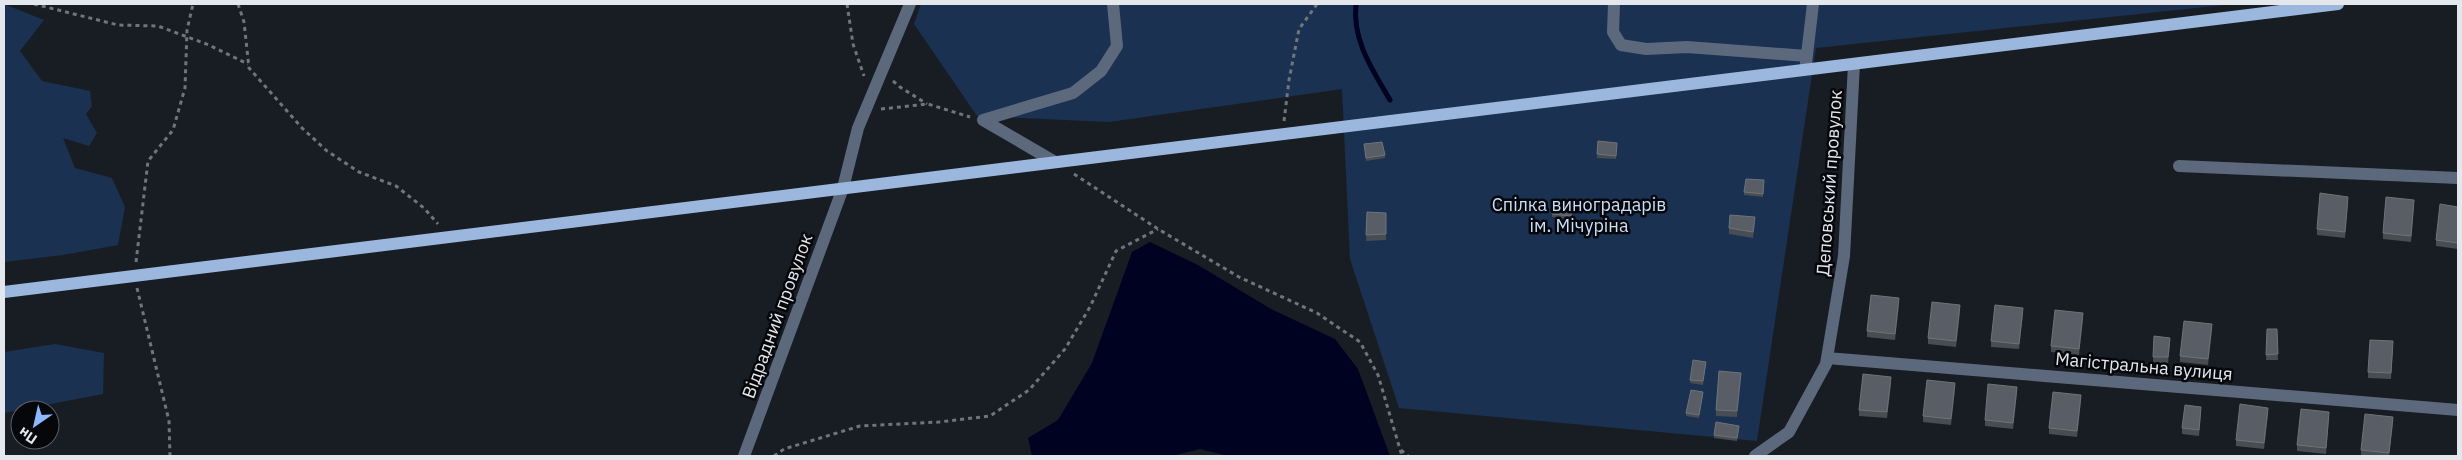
<svg xmlns="http://www.w3.org/2000/svg" width="2462" height="460" viewBox="0 0 2462 460" font-family="'IBM Plex Sans',sans-serif">
	<style>
		.green { fill: #1a3152 }
		.water { fill: #000221 }
		.lines { fill: none; stroke-linecap: round; stroke-linejoin: round }
		.stream { stroke: #000221; stroke-width: 5 }
		.path { stroke: #70757b; stroke-width: 3; stroke-dasharray: 4 4; stroke-linecap: butt }
		.minor { stroke: #5c697c; stroke-width: 12 }
		.major { stroke: #9cb7de; stroke-width: 12 }
		.wall { fill: #484d54 }
		.shaded-wall { fill: #2e333a }
		.building { fill: #595d65; stroke: #6e737a }
		.labels { text-anchor: middle; dominant-baseline: central; stroke-width: 5; stroke-linejoin: round; paint-order: stroke }
		.street-label { font-size: 18px; fill: #e4e8ed; stroke: #05070a }
		.park-label { font-size: 18px; fill: #ccdffa; stroke: #05070a }
	</style>
	<rect width="100%" height="100%" fill="#181d24"/>
	<path class="green" d="M4,4l40,16 -24,31 22,30 48,10 2,15 -6,8 11,19 -8,13 -26,-8 12,30 37,10 13,29 -7,38 -55,10 -59,7z
		M921,4h1313l-418,44 -59,393 -358,-33 -49,-149 -8,-170 -233,33 -132,-6 -63,-92z
		M55,344l49,9 -1,41 -99,19v-61z"/>
	<path class="water" d="M1150,242l48,23 73,44 64,30 23,30 32,87h-162l-28,-7 -28,7h-140l-4,-18 30,-18 34,-57 40,-111z"/>
	<g class="lines">
		<path class="stream" d="M1356,4c-4,36 16,65 34,96"/>
		<path class="path" d="M34,4l84,21 40,1 51,19 39,19
			M238,4l6,18 5,46 53,60 25,23 32,21 37,14 28,22 14,16
			M847,4l6,40 11,32
			M893,81l7,6 27,17
			M881,109l47,-5 42,13
			M1284,121l5,-41 10,-51 18,-25
			M1074,174l84,55 81,48 78,36 43,29 18,33 24,81
			M136,262l12,-101 25,-31 12,-42 2,-58 6,-26
			M137,288l32,133 1,35
			M1401,450l7,6
			M774,456l10,-7 76,-23 79,-4 51,-6 39,-26 36,-41 25,-42 26,-56 42,-22"/>
		<path class="minor" d="M1614,4l-1,28 8,13 25,4 41,-2 120,9
			M1806,63l7,-59
			M1055,162l-72,-42 90,-27 28,-22 16,-25 -4,-42
			M2179,166l279,12
			M1827,358l631,52
			M744,456l99,-268 15,-60 52,-124
			M1755,456l34,-24 37,-68 18,-108 10,-192"/>
		<path class="major" d="M4,292l2334,-288"/>
	</g>
	<path class="wall" d="M1598,141l19,2 -1,16 -19,-1z
		M1364,144l21,11v3l-19,3z
		M1764,180l-1,17 -19,-2v-3z
		M1572,202l-1,17 -19,-2v-3z
		M2348,203l-3,35 -28,-3v-6z
		M2414,206l-3,36 -28,-3v-6z
		M2458,207v42l-22,-3v-6z
		M1367,212l19,1v27l-20,1z
		M1755,223l-2,15 -24,-4v-6z
		M1899,304l-4,36 -28,-3v-6z
		M1960,311l-4,36 -28,-3v-6z
		M2023,314l-4,35 -28,-2v-6z
		M2083,319l-4,36 -28,-3v-6z
		M2212,329l-4,36 -28,-3v-6z
		M2267,329h10l1,31h-12z
		M2154,336l16,8 -2,19h-15z
		M2393,347l-2,32 -23,-1v-6z
		M1706,362l-3,23 -13,-2v-3z
		M1741,379l-4,38 -21,-1v-6z
		M1891,383l-4,35 -28,-2v-6z
		M1955,389l-4,36 -28,-3v-6z
		M2017,393l-4,36 -28,-3v-6z
		M1703,395l-4,23 -13,-2v-3z
		M2081,401l-4,36 -28,-3v-6z
		M2201,413l-2,23 -17,-2v-6z
		M2268,414l-4,35 -28,-3v-6z
		M2329,418l-3,36 -29,-3v-6z
		M2393,423l-4,33h-28v-6z
		M1739,429l-2,12 -23,-3v-3z"/>
	<path class="shaded-wall" d="M2348,197v6l-3,35v-6z
		M2414,200v6l-3,36v-6z
		M1899,298v6l-4,36v-6z
		M1960,305v6l-4,36v-6z
		M2023,308v6l-4,35v-5z
		M2083,313v6l-4,36v-6z
		M2212,324v5l-4,36v-6z
		M1741,373v6l-4,38v-6z
		M1891,377v6l-4,35v-6z
		M1955,383v6l-4,36v-6z
		M2017,387v6l-4,36v-6z
		M2081,395v6l-4,36v-6z
		M2201,407v6l-2,23v-6z
		M2268,408v6l-4,35v-6z
		M2329,412v6l-3,36v-6z
		M2393,417v6l-4,33v-3z"/>
	<path class="building" d="M1598,141l19,2 -1,13 -19,-2z
		M1382,142l3,13 -19,3 -2,-14z
		M1746,179l18,1 -1,14 -19,-2z
		M2320,193l28,4 -3,35 -28,-3z
		M2386,197l28,3 -3,36 -28,-3z
		M1554,201l18,1 -1,14 -19,-2z
		M2440,204l18,3v36l-22,-3z
		M1367,212l19,1v21l-20,1z
		M1730,215l25,2 -2,15 -24,-4z
		M1871,295l28,3 -4,36 -28,-3z
		M1932,302l28,3 -4,36 -28,-3z
		M1995,305l28,3 -4,36 -28,-3z
		M2055,310l28,3 -4,36 -28,-3z
		M2184,321l28,3 -4,35 -28,-3z
		M2267,329h10l1,25 -12,1z
		M2154,336l16,2 -2,19h-15z
		M2370,340l23,1 -2,32 -23,-1z
		M1693,360l13,2 -3,19 -13,-1z
		M1719,371l22,2 -4,38 -21,-1z
		M1863,374l28,3 -4,35 -28,-2z
		M1927,380l28,3 -4,36 -28,-3z
		M1988,384l29,3 -4,36 -28,-3z
		M1691,390l12,2 -4,23 -13,-2z
		M2053,392l28,3 -4,36 -28,-3z
		M2240,404l28,4 -4,35 -28,-3z
		M2185,405l16,2 -2,23 -17,-2z
		M2301,409l28,3 -3,36 -29,-3z
		M2365,414l28,3 -4,36 -28,-3z
		M1716,422l23,4 -2,12 -23,-3z"/>
	<g class="labels">
		<g class="street-label">
			<text transform="translate(1829 183) rotate(-86)">Деповський провулок</text>
			<text transform="translate(777 316) rotate(-70)">Відрадний провулок</text>
			<text transform="translate(2144 366) rotate(5)">Магістральна вулиця</text>
		</g>
		<g class="park-label">
			<text x="1579" y="204">Спілка виноградарів<tspan x="1579" dy="21">ім. Мічуріна</tspan></text>
		</g>
	</g>
	<rect width="2462" height="460" fill="none" stroke="#e4e8ed" stroke-width="10"/>
	<g transform="translate(35 425) rotate(214)"><circle r="24" fill="#05070a" stroke="#5e6165"/>
	<path d="M0-4L9 19L0 12L-9 19Z" fill="#8bb9fc"/>
	<text y="-8" font-size="14" font-weight="bold" text-anchor="middle" fill="#e4e8ed">Пн</text>
	</g>
</svg>
